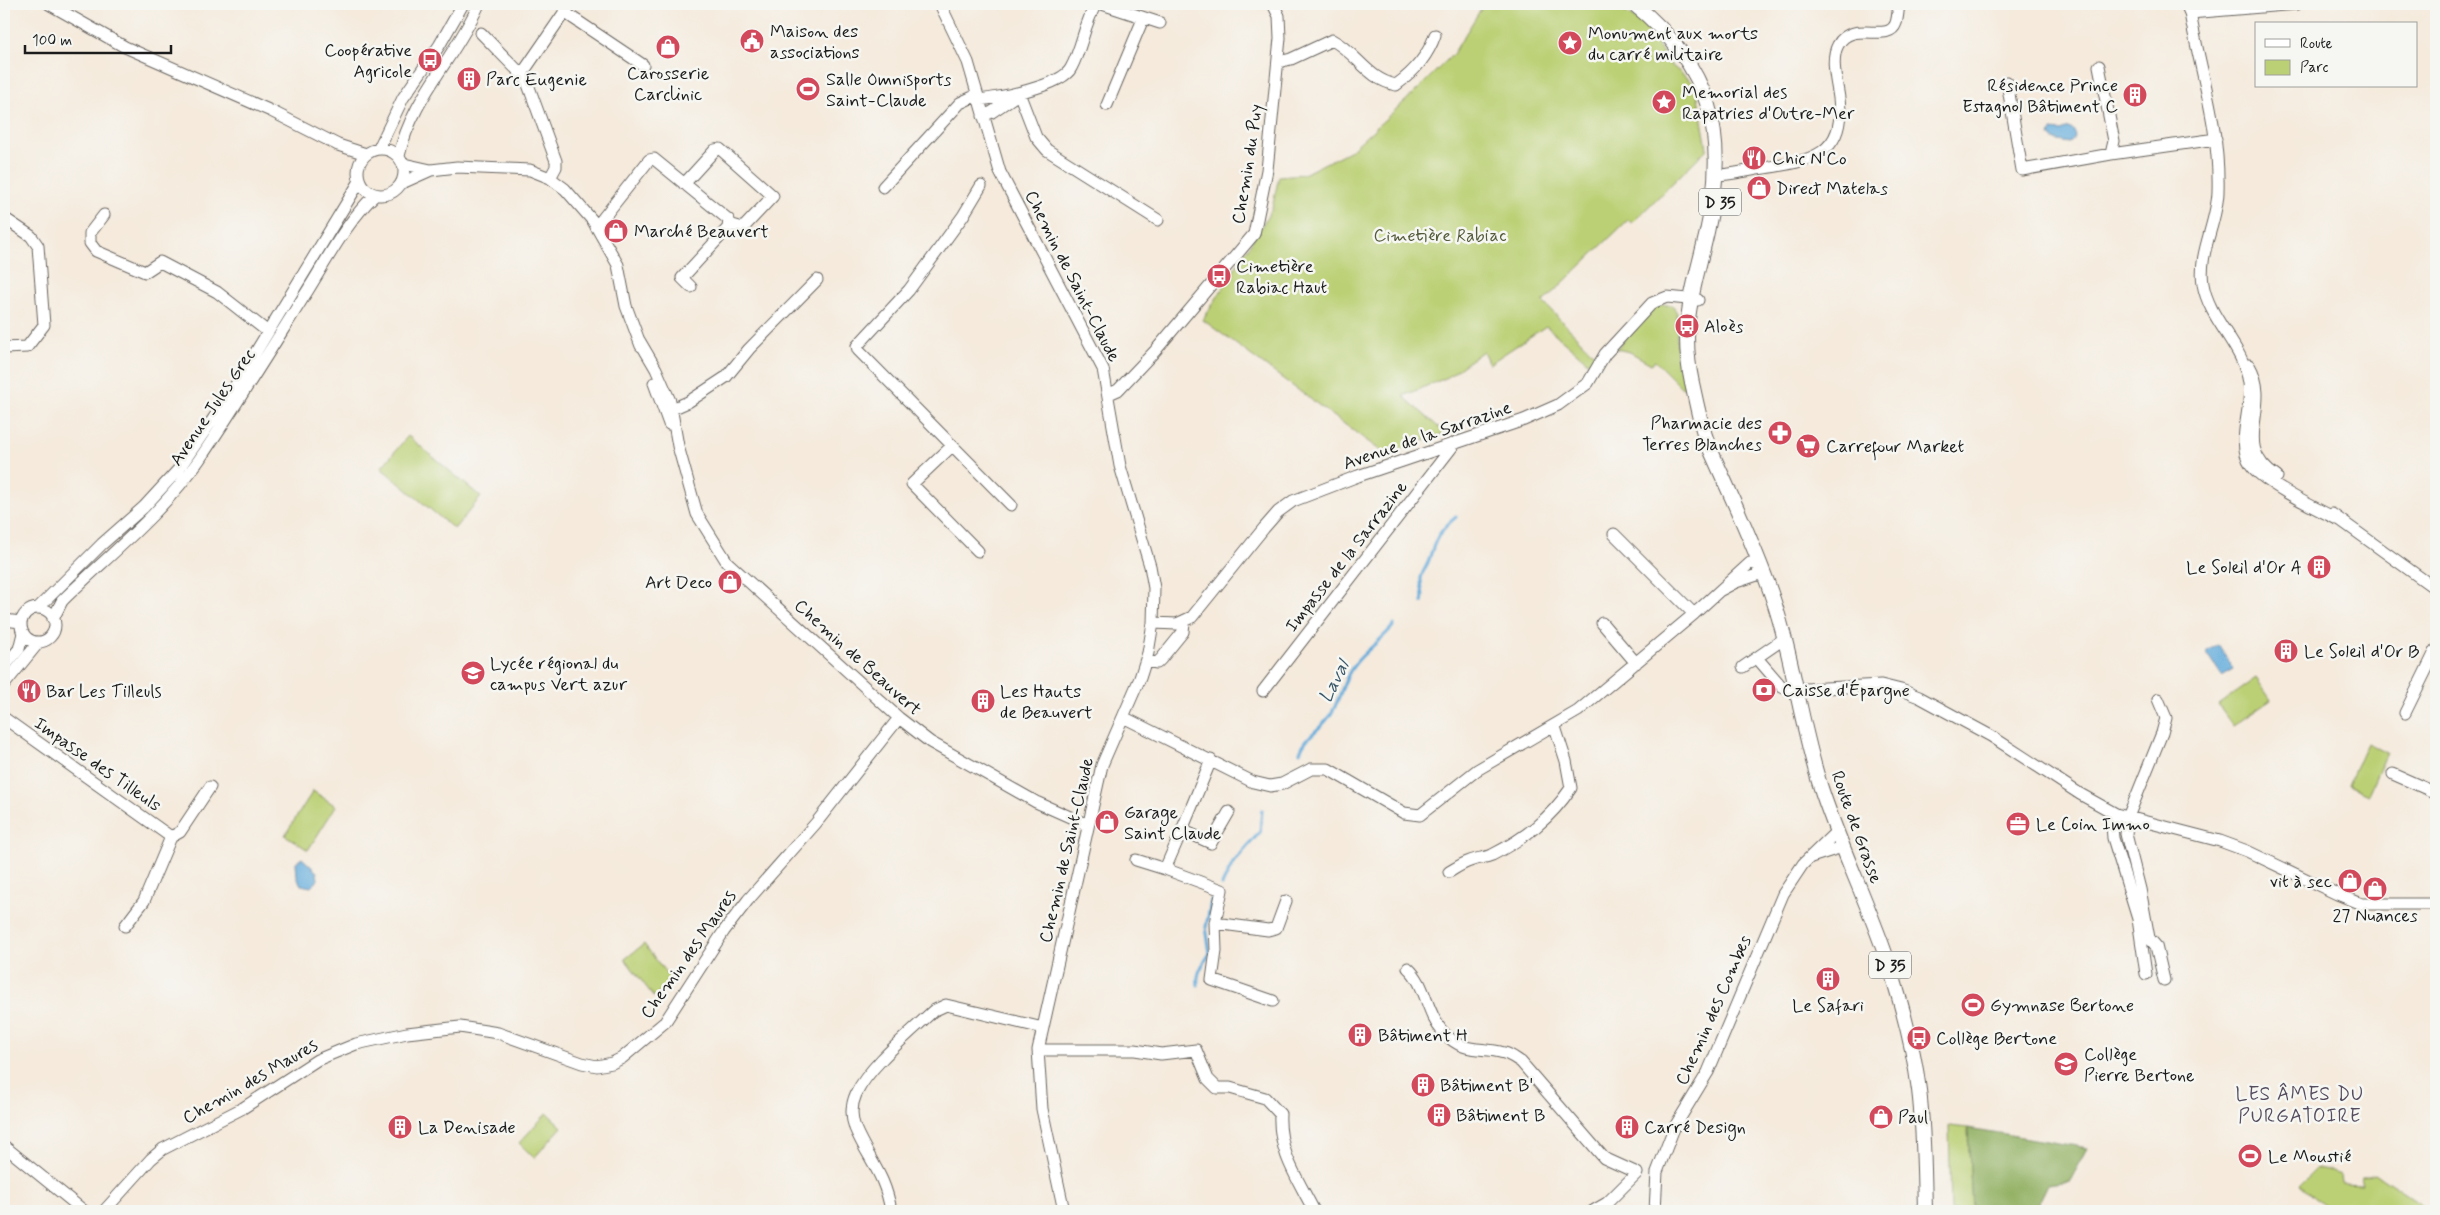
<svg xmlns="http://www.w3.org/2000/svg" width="2440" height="1215" font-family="Mynerve,sans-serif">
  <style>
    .green { fill: #bbd074; stroke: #6c7648 }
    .forest { fill: #94b266; stroke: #586741 }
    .water { fill: #64acdb; stroke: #40647c }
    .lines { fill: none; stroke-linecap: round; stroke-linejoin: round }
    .stream { stroke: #64acdb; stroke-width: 3 }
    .minor-casing { stroke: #68645f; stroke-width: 13 }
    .major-casing { stroke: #68645f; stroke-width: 16 }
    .minor { stroke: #fff; stroke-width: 11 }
    .major { stroke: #fff; stroke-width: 14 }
    .labels { text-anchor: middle; stroke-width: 5; stroke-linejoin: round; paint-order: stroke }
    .shield { fill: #f6f6f2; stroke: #5d5d5c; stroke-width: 1 }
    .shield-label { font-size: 16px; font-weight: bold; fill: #1c1c1c }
    .poi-label { font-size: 18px; fill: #1c1c1c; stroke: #f6f6f2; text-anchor: start }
    .street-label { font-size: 18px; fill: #1c1c1c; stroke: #f6f6f2 }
    .park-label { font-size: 18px; fill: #545b3b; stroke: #f6f6f2 }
    .water-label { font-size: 19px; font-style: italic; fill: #395668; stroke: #f6f6f2 }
    .neighbourhood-label { font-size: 19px; letter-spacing: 1px; fill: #554c5e; stroke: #f6f6f2 }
  </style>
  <rect width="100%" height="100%" fill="#f6f6f2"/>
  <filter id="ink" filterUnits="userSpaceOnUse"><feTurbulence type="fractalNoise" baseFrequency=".02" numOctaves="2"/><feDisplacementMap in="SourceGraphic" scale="10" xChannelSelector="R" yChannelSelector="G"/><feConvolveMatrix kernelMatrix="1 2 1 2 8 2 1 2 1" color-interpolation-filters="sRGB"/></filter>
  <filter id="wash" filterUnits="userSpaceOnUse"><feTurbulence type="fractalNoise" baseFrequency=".0096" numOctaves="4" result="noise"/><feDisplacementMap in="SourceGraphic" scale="20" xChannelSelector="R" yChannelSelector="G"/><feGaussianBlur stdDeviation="1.12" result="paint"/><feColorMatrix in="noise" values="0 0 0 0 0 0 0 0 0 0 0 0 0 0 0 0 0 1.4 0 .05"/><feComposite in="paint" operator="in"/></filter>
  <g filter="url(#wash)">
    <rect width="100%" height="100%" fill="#f5eadc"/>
    <path class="green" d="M1484,4H1612L1642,23L1671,65L1696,85L1707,149L1632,223L1628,220L1543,302L1596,356L1589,363L1546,326L1489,364L1483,351L1448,377L1403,396L1445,433L1385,454L1203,320L1272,209L1279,176L1304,174L1351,150L1413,94L1453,54Z
      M1660,305H1672L1677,313V356L1685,387L1682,388L1655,361L1651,364L1630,352L1616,349L1653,308Z
      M408,436L481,497L454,529L381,468Z
      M2256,678L2271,700L2233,726L2218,705Z
      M2367,743L2387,753L2368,794L2348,785Z
      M313,791L336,806L308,850L285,835Z
      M644,944L673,982L654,997L625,959Z
      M547,1113L562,1127L534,1158L519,1143Z
      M1949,1126L1968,1128L1972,1211H1951Z
      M2317,1168L2328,1170L2340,1175L2341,1183L2363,1184L2361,1177L2375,1173L2432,1211H2358L2354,1208L2351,1211H2329L2300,1185Z"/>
    <path class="forest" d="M1968,1128L2088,1148L2070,1181L2047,1184L2034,1211H1972Z"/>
    <path class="water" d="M2069,128L2074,131L2075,137L2070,143L2053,140L2050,136L2052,130L2061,131Z
      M2218,644L2234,669L2222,676L2206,652Z
      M302,858L317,872L318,880L311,887L301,885L297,877L296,862Z"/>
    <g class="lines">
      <path class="stream" d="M1422,602C1425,593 1420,587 1421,578C1422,572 1427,566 1429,560C1435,539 1439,531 1456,517
        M1300,752C1305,736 1320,730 1329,717C1341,701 1342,679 1355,664C1366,650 1382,640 1394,625
        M1222,885L1233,863L1260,832L1262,810
        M1198,985C1196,972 1203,965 1210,953L1206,927L1211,901L1216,892"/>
    </g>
  </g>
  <g filter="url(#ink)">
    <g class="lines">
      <defs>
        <path id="minor" d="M49,4L125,47L271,111L338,145L366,154
          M940,4L968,62L1000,172L1103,369L1120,466L1150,566L1154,588L1153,623L1148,653L1140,678L1102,765L1038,1050L1042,1109L1064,1211
          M1102,4L1160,23
          M2186,4L2190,13C2201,75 2220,127 2218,192C2217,223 2198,253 2203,284C2209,320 2244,347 2249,383C2253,410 2235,441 2251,465C2263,483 2317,509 2337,519
          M564,12L643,65
          M2190,13L2297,4
          M481,33L526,79L556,161V167L550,178
          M1278,62L1291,59L1332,40C1357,53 1367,79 1396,85C1414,72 1428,56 1435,35
          M2099,66L2114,141L2111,154
          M522,74L570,4
          M2007,82L2022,170L2111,154L2216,139
          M1019,93L1036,137L1047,150L1158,220
          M978,100C998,98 1062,86 1071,68C1082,48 1084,24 1096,4
          M1107,105L1143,19
          M983,116L992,112L1014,97
          M379,148L403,98L439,46L463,4
          M358 172a23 23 0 1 1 46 0a23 23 0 1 1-46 0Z
          M399,156C411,99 456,57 479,4
          M404,164L431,170L457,167L530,170L550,178L565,189L593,221L618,265L626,306L641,346
          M1715,175C1731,175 1748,170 1764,168C1811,161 1846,155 1839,98C1837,83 1830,59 1838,45C1852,19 1889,44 1896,23C1898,17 1898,10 1899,4
          M402,183L431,170
          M684,184L715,150L720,149L773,196L743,228L729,224
          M981,186L963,216L909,290L857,346L858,350L1011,505
          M883,187L960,103L977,95
          M104,215L90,233V243L96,251L145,272L160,262L217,292L268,332
          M4,218L31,236L38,246L44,325L27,347L4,348
          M596,227L649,160L654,159L729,220L728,228L682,278L691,287
          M639,340L656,369L670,401L678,446L697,514L727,562L899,718L930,742L1036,802L1088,825
          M2249,365C2274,408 2228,445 2277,477
          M654,383L669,424
          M1109,394L1118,390L1155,351L1254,234L1267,170L1280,38L1279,16L1273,4
          M672,409L688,402L726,377L749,349L817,280
          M952,446L912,484L978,551
          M2332,514L2436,589
          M1614,534L1694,614
          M38,608L102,544L144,507L178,470L229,396L360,181
          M21 625a17 17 0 1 1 34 0a17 17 0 1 1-34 0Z
          M53,619L62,601C108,556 162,513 199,460C237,404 272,347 308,290C328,258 347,221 375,195
          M4,620L21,622
          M1153,623L1177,624L1192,617L1264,528L1278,512L1293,501L1358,476L1524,420L1558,405L1588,383L1605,354L1652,303L1667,297L1698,300
          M1602,623L1636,663
          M1757,658L1782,687L1788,690L1881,685L1901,690L1919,697L1991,736L2080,794L2116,814L2220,841L2247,851L2337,894L2362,904H2436
          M1146,661L1157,663L1161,659L1183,632L1184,622
          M4,667L19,649L23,633
          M1743,667L1785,638
          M4,685L39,642
          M1263,691L1456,442
          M2158,699L2166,718L2162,733L2128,817L2126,834L2140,889L2149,938L2156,946L2164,980
          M2405,713L2436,650
          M1123,717L1253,782L1270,786L1282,784L1311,769H1328L1404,813L1420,815L1477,770L1578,711L1694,614L1750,563L1761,565L1757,575L1736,582L1721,590
          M4,718L171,837L144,901L125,926
          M1211,760L1182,830L1211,843L1229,812
          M2393,774L2436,793
          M2116,814L2112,825L2113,838L2138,919L2146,974
          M1182,830L1165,869L1222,890L1215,923L1216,951L1212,980L1273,1001
          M171,837L180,832L210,787
          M1811,857L1842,847
          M1136,860L1165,869
          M1449,872C1456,868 1463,863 1470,861C1477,858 1485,858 1492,855C1525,838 1550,819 1571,788L1566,761L1555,727
          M1215,923L1268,930L1276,928L1286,901
          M1408,968C1426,984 1426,1013 1443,1032C1465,1055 1479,1046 1504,1053C1510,1054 1516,1059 1521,1062L1604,1158L1637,1173L1607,1203L1593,1211
          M1038,1050H1135L1161,1054L1196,1050L1208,1079L1217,1088H1230L1265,1098L1280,1114C1278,1152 1298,1179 1314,1211
          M4,1146L84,1211
          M104,1211L151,1159L163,1149L243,1108L317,1060L356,1044L407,1033L460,1027L498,1033L582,1063L597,1066L612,1063L622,1058L665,1022L724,931L748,900L816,823L899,718
          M891,1211C885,1174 868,1159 855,1128C851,1117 851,1105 856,1094C869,1066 910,1033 933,1011L946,1005L1043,1028
          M1655,1211L1657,1172L1674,1128L1708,1072L1783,894L1803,864L1836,832"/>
        <path id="major" d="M1634,4C1712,67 1729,136 1707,232C1694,289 1679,323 1692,383C1697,405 1701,430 1711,451C1732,498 1754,544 1771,593C1793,656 1800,722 1820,785C1840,848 1871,908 1891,971C1903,1009 1914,1050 1919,1090C1924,1130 1924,1171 1925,1211"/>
      </defs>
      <use href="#minor" class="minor-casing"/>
      <use href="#major" class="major-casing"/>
      <use href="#minor" class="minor"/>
      <use href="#major" class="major"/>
    </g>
  </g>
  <defs>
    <symbol id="civic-disc" viewBox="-11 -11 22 22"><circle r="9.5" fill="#d1495b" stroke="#f6f6f2"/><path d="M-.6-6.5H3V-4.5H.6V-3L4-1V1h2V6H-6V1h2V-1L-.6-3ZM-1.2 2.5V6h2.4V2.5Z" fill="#fff"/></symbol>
    <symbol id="sight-disc" viewBox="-11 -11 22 22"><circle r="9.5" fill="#d1495b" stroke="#f6f6f2"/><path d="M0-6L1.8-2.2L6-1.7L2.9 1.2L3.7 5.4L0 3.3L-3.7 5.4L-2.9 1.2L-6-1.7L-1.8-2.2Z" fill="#fff"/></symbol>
    <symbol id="shop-disc" viewBox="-11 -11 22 22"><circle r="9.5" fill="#d1495b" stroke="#f6f6f2"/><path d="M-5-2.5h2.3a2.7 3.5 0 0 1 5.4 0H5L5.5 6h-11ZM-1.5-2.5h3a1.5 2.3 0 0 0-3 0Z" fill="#fff"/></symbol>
    <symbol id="bus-disc" viewBox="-11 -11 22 22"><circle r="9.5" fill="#d1495b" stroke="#f6f6f2"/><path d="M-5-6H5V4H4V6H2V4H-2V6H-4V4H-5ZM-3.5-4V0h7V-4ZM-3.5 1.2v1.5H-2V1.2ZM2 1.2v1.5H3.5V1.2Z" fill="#fff"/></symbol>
    <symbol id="building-disc" viewBox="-11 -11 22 22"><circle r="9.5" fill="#d1495b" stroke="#f6f6f2"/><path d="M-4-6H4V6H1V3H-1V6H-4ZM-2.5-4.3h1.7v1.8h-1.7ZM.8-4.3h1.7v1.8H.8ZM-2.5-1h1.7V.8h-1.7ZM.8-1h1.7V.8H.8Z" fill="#fff"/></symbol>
    <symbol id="stadium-disc" viewBox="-11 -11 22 22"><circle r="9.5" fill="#d1495b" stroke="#f6f6f2"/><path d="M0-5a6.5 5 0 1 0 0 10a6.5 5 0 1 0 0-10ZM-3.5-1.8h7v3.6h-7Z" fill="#fff"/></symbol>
    <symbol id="restaurant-disc" viewBox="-11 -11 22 22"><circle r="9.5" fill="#d1495b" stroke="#f6f6f2"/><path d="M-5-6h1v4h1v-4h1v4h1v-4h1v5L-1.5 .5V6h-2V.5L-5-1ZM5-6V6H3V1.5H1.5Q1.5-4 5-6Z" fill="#fff"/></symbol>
    <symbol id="pharmacy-disc" viewBox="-11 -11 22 22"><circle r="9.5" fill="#d1495b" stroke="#f6f6f2"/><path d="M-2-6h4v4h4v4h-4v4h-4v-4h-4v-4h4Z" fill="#fff"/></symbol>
    <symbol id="supermarket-disc" viewBox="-11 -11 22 22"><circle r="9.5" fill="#d1495b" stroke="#f6f6f2"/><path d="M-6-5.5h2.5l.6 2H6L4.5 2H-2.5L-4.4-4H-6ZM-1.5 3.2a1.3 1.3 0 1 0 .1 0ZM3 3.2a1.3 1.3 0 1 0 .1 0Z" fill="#fff"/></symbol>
    <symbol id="school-disc" viewBox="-11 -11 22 22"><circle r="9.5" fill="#d1495b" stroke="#f6f6f2"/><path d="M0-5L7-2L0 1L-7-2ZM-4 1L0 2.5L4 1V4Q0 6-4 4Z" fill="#fff"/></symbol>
    <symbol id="bank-disc" viewBox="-11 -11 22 22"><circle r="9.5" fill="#d1495b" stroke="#f6f6f2"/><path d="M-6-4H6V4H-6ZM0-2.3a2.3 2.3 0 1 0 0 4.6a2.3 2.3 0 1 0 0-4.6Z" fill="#fff"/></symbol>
    <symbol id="office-disc" viewBox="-11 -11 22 22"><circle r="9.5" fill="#d1495b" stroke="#f6f6f2"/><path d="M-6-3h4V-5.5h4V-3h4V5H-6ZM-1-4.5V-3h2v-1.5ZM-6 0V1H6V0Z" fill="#fff"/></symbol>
  </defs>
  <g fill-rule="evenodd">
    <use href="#civic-disc" x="738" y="27" width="28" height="28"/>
    <use href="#sight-disc" x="1556" y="29" width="28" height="28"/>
    <use href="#shop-disc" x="654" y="33" width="28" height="28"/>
    <use href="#bus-disc" x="416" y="46" width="28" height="28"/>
    <use href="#building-disc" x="455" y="65" width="28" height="28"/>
    <use href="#stadium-disc" x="794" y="75" width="28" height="28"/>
    <use href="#building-disc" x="2121" y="81" width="28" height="28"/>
    <use href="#sight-disc" x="1650" y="88" width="28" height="28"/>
    <use href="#restaurant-disc" x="1740" y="144" width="28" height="28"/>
    <use href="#shop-disc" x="1745" y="174" width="28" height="28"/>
    <use href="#shop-disc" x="602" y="217" width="28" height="28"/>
    <use href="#bus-disc" x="1205" y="262" width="28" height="28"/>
    <use href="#bus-disc" x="1673" y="312" width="28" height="28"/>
    <use href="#pharmacy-disc" x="1766" y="419" width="28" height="28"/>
    <use href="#supermarket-disc" x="1794" y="432" width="28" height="28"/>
    <use href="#building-disc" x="2305" y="553" width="28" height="28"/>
    <use href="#shop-disc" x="716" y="568" width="28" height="28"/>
    <use href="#building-disc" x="2272" y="637" width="28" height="28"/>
    <use href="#school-disc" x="459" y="659" width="28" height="28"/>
    <use href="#bank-disc" x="1750" y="676" width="28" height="28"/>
    <use href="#restaurant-disc" x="15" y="677" width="28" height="28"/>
    <use href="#building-disc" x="969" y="687" width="28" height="28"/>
    <use href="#shop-disc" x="1093" y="808" width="28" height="28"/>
    <use href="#office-disc" x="2004" y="810" width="28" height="28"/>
    <use href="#shop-disc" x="2336" y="867" width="28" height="28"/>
    <use href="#shop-disc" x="2361" y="875" width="28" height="28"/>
    <use href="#building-disc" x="1814" y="965" width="28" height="28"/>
    <use href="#stadium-disc" x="1959" y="991" width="28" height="28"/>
    <use href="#building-disc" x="1346" y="1021" width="28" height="28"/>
    <use href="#bus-disc" x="1905" y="1024" width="28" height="28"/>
    <use href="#school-disc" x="2052" y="1050" width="28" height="28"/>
    <use href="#building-disc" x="1409" y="1071" width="28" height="28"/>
    <use href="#building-disc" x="1425" y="1101" width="28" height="28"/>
    <use href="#shop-disc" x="1867" y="1103" width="28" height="28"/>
    <use href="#building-disc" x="386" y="1113" width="28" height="28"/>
    <use href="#building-disc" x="1613" y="1113" width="28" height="28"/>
    <use href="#stadium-disc" x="2236" y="1142" width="28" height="28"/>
  </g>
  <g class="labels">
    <g class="shield">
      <rect x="1699" y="188.5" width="42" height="27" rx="4"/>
      <rect x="1869" y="951.5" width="42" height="27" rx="4"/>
    </g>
    <g class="shield-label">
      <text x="1720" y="208">D 35</text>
      <text x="1890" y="971">D 35</text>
    </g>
    <g class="poi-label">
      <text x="770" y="37">Maison des<tspan x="770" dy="21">associations</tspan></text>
      <text x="1588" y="39">Monument aux morts<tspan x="1588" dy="21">du carré militaire</tspan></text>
      <text x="412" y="56" text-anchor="end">Coopérative<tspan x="412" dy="21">Agricole</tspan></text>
      <text x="668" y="79" text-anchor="middle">Carosserie<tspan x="668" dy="21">Carclinic</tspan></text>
      <text x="486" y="85">Parc Eugenie</text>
      <text x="826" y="85">Salle Omnisports<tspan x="826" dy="21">Saint-Claude</tspan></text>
      <text x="2118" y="91" text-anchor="end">Résidence Prince<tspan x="2118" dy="21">Estagnol Bâtiment C</tspan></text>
      <text x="1682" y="98">Memorial des<tspan x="1682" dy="21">Rapatries d'Outre-Mer</tspan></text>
      <text x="1772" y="164">Chic N'Co</text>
      <text x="1776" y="194">Direct Matelas</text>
      <text x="634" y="237">Marché Beauvert</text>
      <text x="1236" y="272">Cimetière<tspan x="1236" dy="21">Rabiac Haut</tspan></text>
      <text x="1704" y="332">Aloès</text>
      <text x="1762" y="429" text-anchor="end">Pharmacie des<tspan x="1762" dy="21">Terres Blanches</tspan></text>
      <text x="1826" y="452">Carrefour Market</text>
      <text x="2302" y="573" text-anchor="end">Le Soleil d'Or A</text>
      <text x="712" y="588" text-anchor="end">Art Deco</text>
      <text x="2304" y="657">Le Soleil d'Or B</text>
      <text x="490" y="669">Lycée régional du<tspan x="490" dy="21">campus Vert azur</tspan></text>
      <text x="1782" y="696">Caisse d'Épargne</text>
      <text x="46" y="697">Bar Les Tilleuls</text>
      <text x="1000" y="697">Les Hauts<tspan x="1000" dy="21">de Beauvert</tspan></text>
      <text x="1124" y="818">Garage<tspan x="1124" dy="21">Saint Claude</tspan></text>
      <text x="2036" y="830">Le Coin Immo</text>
      <text x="2332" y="887" text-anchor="end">vit à sec</text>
      <text x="2375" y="921" text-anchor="middle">27 Nuances</text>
      <text x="1828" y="1011" text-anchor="middle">Le Safari</text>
      <text x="1990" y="1011">Gymnase Bertone</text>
      <text x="1378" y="1041">Bâtiment H</text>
      <text x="1936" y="1044">Collège Bertone</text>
      <text x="2084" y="1060">Collège<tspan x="2084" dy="21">Pierre Bertone</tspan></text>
      <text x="1440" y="1091">Bâtiment B'</text>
      <text x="1456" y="1121">Bâtiment B</text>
      <text x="1898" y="1123">Paul</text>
      <text x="418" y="1133">La Denisade</text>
      <text x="1644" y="1133">Carré Design</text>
      <text x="2268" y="1162">Le Moustié</text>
    </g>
    <g class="street-label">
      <text transform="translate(1247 164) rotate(-81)" y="6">Chemin du Puy</text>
      <text transform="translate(1073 276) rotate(63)" y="6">Chemin de Saint-Claude</text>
      <text transform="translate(212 407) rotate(-56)" y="6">Avenue Jules Grec</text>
      <text transform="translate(1427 435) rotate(-19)" y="6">Avenue de la Sarrazine</text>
      <text transform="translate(1346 556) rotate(-52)" y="6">Impasse de la Sarrazine</text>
      <text transform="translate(858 657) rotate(42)" y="6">Chemin de Beauvert</text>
      <text transform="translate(98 764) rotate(35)" y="6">Impasse des Tilleuls</text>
      <text transform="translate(1857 827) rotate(70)" y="6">Route de Grasse</text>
      <text transform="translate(1066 850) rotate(-77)" y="6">Chemin de Saint-Claude</text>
      <text transform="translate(688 954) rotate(-55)" y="6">Chemin des Maures</text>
      <text transform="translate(1713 1010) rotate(-66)" y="6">Chemin des Combes</text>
      <text transform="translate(250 1081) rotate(-30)" y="6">Chemin des Maures</text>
    </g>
    <g class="park-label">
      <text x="1440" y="241">Cimetière Rabiac</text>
    </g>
    <g class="water-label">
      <text transform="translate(1333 681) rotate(-63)" y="7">Laval</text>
    </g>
    <g class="neighbourhood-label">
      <text x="2300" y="1100">LES ÂMES DU<tspan x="2300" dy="22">PURGATOIRE</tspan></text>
    </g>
  </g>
  <rect width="2440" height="1215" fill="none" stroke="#f6f6f2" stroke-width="20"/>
  <rect x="2255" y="22" width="162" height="65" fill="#f6f6f2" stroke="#9f9f9c"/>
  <rect x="2265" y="39" width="25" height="8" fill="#ffffff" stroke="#9f9f9c"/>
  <text x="2300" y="48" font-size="15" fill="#1c1c1c">Route</text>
  <rect x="2265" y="60" width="25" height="15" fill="#bbd074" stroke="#9f9f9c"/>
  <text x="2300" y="72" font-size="15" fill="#1c1c1c">Parc</text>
  <path d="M25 45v8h146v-8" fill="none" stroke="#1c1c1c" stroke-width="2.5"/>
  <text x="32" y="45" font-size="15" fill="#1c1c1c" stroke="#f6f6f2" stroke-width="4" paint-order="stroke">100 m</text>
</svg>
